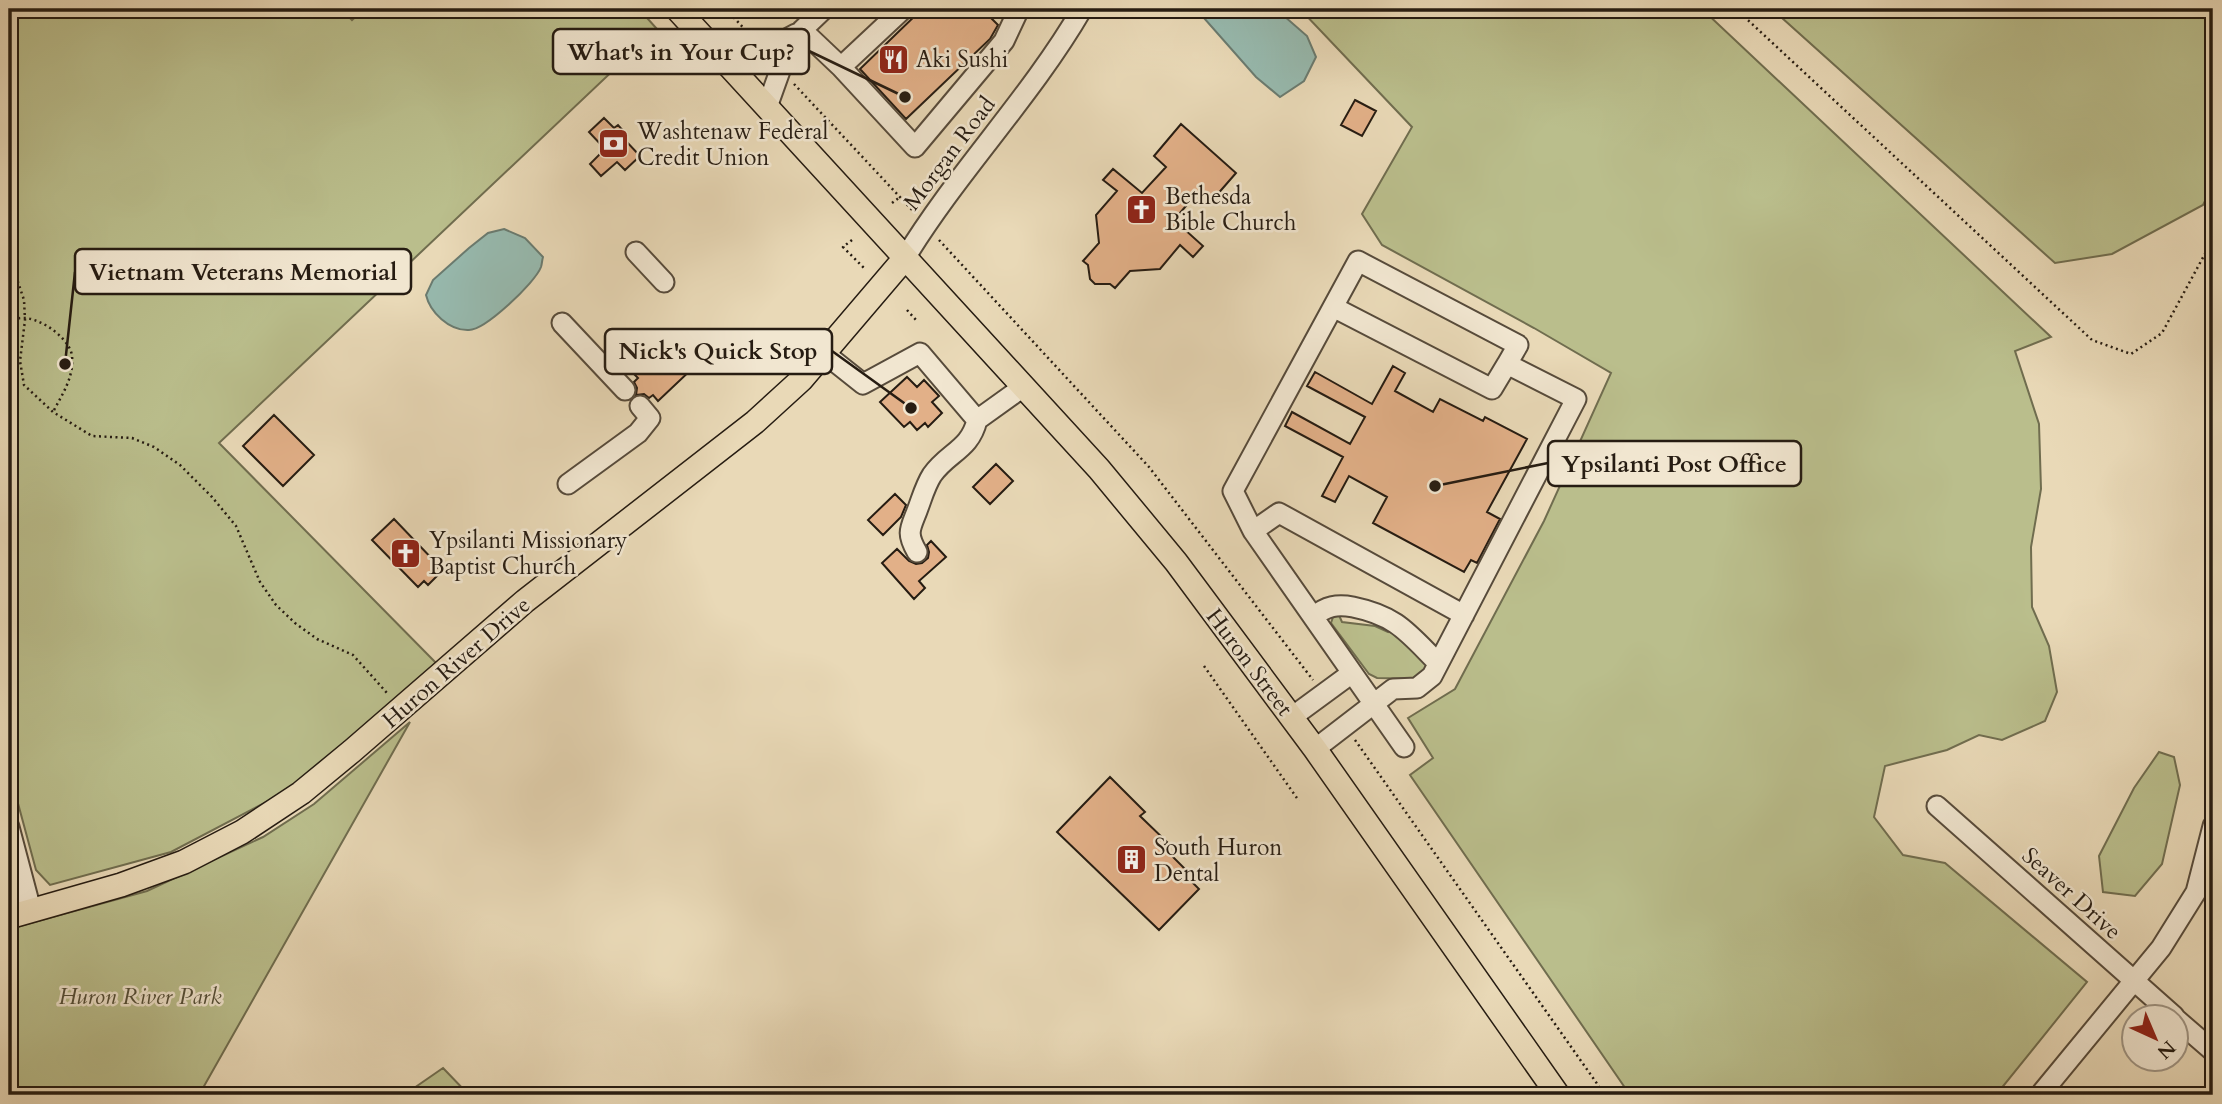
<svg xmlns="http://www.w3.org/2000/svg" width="2222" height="1104" font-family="Cardo,serif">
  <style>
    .green { fill: #babe8c; stroke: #706d4f; stroke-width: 2 }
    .water { fill: #97baaf; stroke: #6a7b70; stroke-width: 2 }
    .building { fill: #e2b088; stroke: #261c12; stroke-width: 2 }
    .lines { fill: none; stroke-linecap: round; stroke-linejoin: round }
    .minor-casing { stroke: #574b3b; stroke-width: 23 }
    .major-casing { stroke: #261c12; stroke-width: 26 }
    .path { stroke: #261c12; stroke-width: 2.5; stroke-dasharray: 2 3.5; stroke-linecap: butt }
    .minor { stroke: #f1e6d0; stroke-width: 19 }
    .major { stroke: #e9d9b7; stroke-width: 23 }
    .labels { text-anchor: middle; stroke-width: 5; stroke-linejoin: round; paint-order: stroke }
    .poi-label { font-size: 23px; fill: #261c12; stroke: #f1e6d0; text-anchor: start }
    .street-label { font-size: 23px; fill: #261c12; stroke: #f1e6d0 }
    .park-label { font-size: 23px; font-style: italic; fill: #524d37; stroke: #f1e6d0 }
    .leader { fill: none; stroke: #261c12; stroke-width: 2.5 }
    .callout-dot { fill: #261c12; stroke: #f1e6d0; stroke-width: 2.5 }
    .callout { fill: #f1e6d0; stroke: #261c12; stroke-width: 2.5 }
    .callout-label { font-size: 24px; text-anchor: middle; font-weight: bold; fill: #261c12 }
  </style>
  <rect width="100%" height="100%" fill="#e9d9b7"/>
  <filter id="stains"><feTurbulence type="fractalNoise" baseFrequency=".00286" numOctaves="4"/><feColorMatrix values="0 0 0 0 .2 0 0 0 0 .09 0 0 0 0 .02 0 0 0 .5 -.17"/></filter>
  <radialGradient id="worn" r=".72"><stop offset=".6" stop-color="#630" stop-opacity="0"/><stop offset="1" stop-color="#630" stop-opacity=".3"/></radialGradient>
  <path class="green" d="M9,9H341L352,20L364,9H639L657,29L219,443L440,667L295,787L171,852L50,885L36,870L9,770Z
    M1300,9H1702L2051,337L2015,351L2039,424L2041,489L2031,547L2032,607L2049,646L2057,692L2045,721L2002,740L1979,735L1947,750L1885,766L1874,817L1903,855L1945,863L2087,982L1996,1095H1630L1410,775L1433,758L1408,718L1455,689L1544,521L1611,373L1534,328L1382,245L1362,214L1412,127Z
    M1772,9H2213V185L2203,205L2112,254L2055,263Z
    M1338,613L1342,622L1375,626L1388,632L1393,626L1429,666L1421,679L1377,678L1369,674L1331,623L1333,617Z
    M410,722L199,1095H9V929L147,891L263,837L314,804Z
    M2159,752L2174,757L2180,785L2162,864L2135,896L2103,892L2099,856L2134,788Z
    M443,1068L469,1095H404Z"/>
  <path class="water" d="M1196,9H1276L1307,36L1316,57L1304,81L1280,97L1256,77Z
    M504,229L525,238L543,257C542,260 542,264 541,267C535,283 485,330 469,330C449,331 430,312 426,295L433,280L469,248L488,233Z"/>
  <path class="building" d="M922,9H982L998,25L990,39L906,119L860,69Z
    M1355,100L1376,111L1362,136L1341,125Z
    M604,118L614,128L618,125L627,135L624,139L640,156L625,170L617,162L601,176L590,164L605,149L589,132Z
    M1181,124L1236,173L1209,204L1197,193L1174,220L1203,246L1193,257L1180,245L1160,269L1130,271L1115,288L1110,284H1095L1090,279L1088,265L1083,261L1099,243L1096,215L1117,191L1103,180L1113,169L1142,193L1166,167L1154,156Z
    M662,332L694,367L658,401L653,395L649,398L644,394L636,395L637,388L634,382L638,378L626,366Z
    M1393,366L1405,373L1395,391L1433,412L1440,399L1483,421L1485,417L1527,439L1487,512L1500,519L1477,563L1471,560L1464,572L1373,523L1387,497L1349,476L1335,502L1322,496L1343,457L1285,426L1292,412L1350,444L1365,417L1307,386L1315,372L1372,404Z
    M907,377L917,387L924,380L939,396L932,402L942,413L928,427L925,423L917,430L910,422L904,427L880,402Z
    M274,415L314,455L283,486L243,446Z
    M996,464L1013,481L990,504L973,487Z
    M895,494L906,505L901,517L883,535L868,520Z
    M394,519L439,566L433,572L437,576L428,585L424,581L418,587L372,540Z
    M931,541L946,557L919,581L925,588L914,599L882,563L897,549L909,561L916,564L922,563L928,558L929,552L927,545Z
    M1110,777L1145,812L1140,816L1167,842L1163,847L1189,873L1186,876L1199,889L1159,930L1057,832Z"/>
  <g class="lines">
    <defs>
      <path id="minor" d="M824,9L802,30L841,67L915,147L1004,41L1019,9
        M724,60L764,51L796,34
        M841,67L903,9
        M767,107L786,54L802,30
        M636,252L664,282
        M905,258C958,171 1031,97 1082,9
        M1333,307L1492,389L1507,364
        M562,323L625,390
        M824,353L863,384L920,353L977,420L1023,387
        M568,484L638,433L650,418L640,406
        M1253,531L1233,491L1358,261L1518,345L1507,364L1576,399L1432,676L1417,688L1393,689L1315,749
        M917,552C906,533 910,529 917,511C922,498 925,486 932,475C948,452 970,450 977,420
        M1313,617C1326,606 1337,604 1353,607C1397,616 1408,633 1438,663
        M1292,717L1352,673
        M1404,747L1253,531L1279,513L1464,615
        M1937,806L2174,1016
        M9,827L31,910
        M2176,1019L2213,1051
        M2040,1095L2161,948L2196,892L2213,826"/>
      <path id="major" d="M677,9L1099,469L1176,562L1315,749L1558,1095
        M9,917L121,885L184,862L242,832L301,793L352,751L525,601L755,422L801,380L905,258"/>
    </defs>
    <use href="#minor" class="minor-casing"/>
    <use href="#major" class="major-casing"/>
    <path class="path" d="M726,9L750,35
      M1736,9L2092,340L2131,354L2162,333L2213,239
      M794,84L914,212
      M892,203L900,197
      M852,240L843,247L864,268
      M939,240L1149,467L1313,680
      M9,255L24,300L25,320L20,361L24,385L53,412L92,436L132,438L154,447L180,465L212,497L236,526L260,582L276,605L295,623L317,639L353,655L387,693
      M907,310L916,320
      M9,324C24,305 70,335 72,356C74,377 63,393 53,412
      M1204,666L1299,801
      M1355,740L1605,1095"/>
    <use href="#minor" class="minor"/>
    <use href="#major" class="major"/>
  </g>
  <defs>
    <symbol id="restaurant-square" viewBox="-11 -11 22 22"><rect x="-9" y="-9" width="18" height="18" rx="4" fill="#8f2418" stroke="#f1e6d0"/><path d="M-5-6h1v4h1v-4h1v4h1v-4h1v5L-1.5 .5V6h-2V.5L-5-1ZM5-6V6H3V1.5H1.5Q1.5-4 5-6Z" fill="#fff"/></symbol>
    <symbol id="bank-square" viewBox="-11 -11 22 22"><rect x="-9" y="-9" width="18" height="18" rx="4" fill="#8f2418" stroke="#f1e6d0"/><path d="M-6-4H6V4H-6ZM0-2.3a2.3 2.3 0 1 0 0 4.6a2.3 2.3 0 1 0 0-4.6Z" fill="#fff"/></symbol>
    <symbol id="church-square" viewBox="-11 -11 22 22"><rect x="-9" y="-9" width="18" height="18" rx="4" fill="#8f2418" stroke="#f1e6d0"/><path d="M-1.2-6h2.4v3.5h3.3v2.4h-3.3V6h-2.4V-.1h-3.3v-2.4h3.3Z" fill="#fff"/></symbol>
    <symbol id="building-square" viewBox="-11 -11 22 22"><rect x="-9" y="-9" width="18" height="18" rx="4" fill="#8f2418" stroke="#f1e6d0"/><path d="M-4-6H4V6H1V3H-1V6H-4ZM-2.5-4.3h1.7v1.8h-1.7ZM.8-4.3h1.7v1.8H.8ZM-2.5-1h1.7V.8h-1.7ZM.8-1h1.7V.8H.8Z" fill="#fff"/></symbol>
  </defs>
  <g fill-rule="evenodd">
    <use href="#restaurant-square" x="876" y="42" width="35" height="35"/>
    <use href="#bank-square" x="596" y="126" width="35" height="35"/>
    <use href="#church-square" x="1124" y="192" width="35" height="35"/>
    <use href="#church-square" x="388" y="536" width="35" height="35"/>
    <use href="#building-square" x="1114" y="842" width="35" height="35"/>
  </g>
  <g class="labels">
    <g class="poi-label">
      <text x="916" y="67">Aki Sushi</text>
      <text x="637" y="139">Washtenaw Federal<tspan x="637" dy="26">Credit Union</tspan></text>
      <text x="1165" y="204">Bethesda<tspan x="1165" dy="26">Bible Church</tspan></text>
      <text x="429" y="548">Ypsilanti Missionary<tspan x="429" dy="26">Baptist Church</tspan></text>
      <text x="1154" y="855">South Huron<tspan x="1154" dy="26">Dental</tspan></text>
    </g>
    <g class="street-label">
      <text transform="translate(949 153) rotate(-53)" y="8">Morgan Road</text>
      <text transform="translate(456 662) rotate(-41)" y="8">Huron River Drive</text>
      <text transform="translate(1250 662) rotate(53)" y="8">Huron Street</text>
      <text transform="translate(2072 893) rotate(42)" y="8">Seaver Drive</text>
    </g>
    <g class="park-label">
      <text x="140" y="1004">Huron River Park</text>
    </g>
  </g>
  <path class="leader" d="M905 97L809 51M65 364L75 272M911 408L832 351M1435 486L1548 463"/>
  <g class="callout-dot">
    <circle cx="905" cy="97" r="7"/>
    <circle cx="65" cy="364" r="7"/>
    <circle cx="911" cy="408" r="7"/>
    <circle cx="1435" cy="486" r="7"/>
  </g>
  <g class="callout">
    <rect x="553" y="29" width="256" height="45" rx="7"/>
    <rect x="75" y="249" width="336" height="45" rx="7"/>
    <rect x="605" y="329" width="227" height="45" rx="7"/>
    <rect x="1548" y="441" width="253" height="45" rx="7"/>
  </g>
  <g class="callout-label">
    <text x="681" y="60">What's in Your Cup?</text>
    <text x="243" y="280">Vietnam Veterans Memorial</text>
    <text x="718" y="359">Nick's Quick Stop</text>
    <text x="1674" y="472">Ypsilanti Post Office</text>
  </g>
  <rect width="2222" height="1104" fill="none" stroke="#e9d9b7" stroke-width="35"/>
  <rect x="10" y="10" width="2201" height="1083" fill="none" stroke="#261c12" stroke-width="3.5"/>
  <rect x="18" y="18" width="2187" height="1069" fill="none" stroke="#261c12" stroke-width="2"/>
  <g transform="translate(2155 1038) rotate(136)"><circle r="33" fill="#f1e6d0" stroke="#a09584" stroke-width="2"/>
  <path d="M0-5L12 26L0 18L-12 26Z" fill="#8f2418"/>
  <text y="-10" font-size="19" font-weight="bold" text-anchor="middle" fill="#261c12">N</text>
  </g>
  <rect width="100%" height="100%" filter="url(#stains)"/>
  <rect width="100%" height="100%" fill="url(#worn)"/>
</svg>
